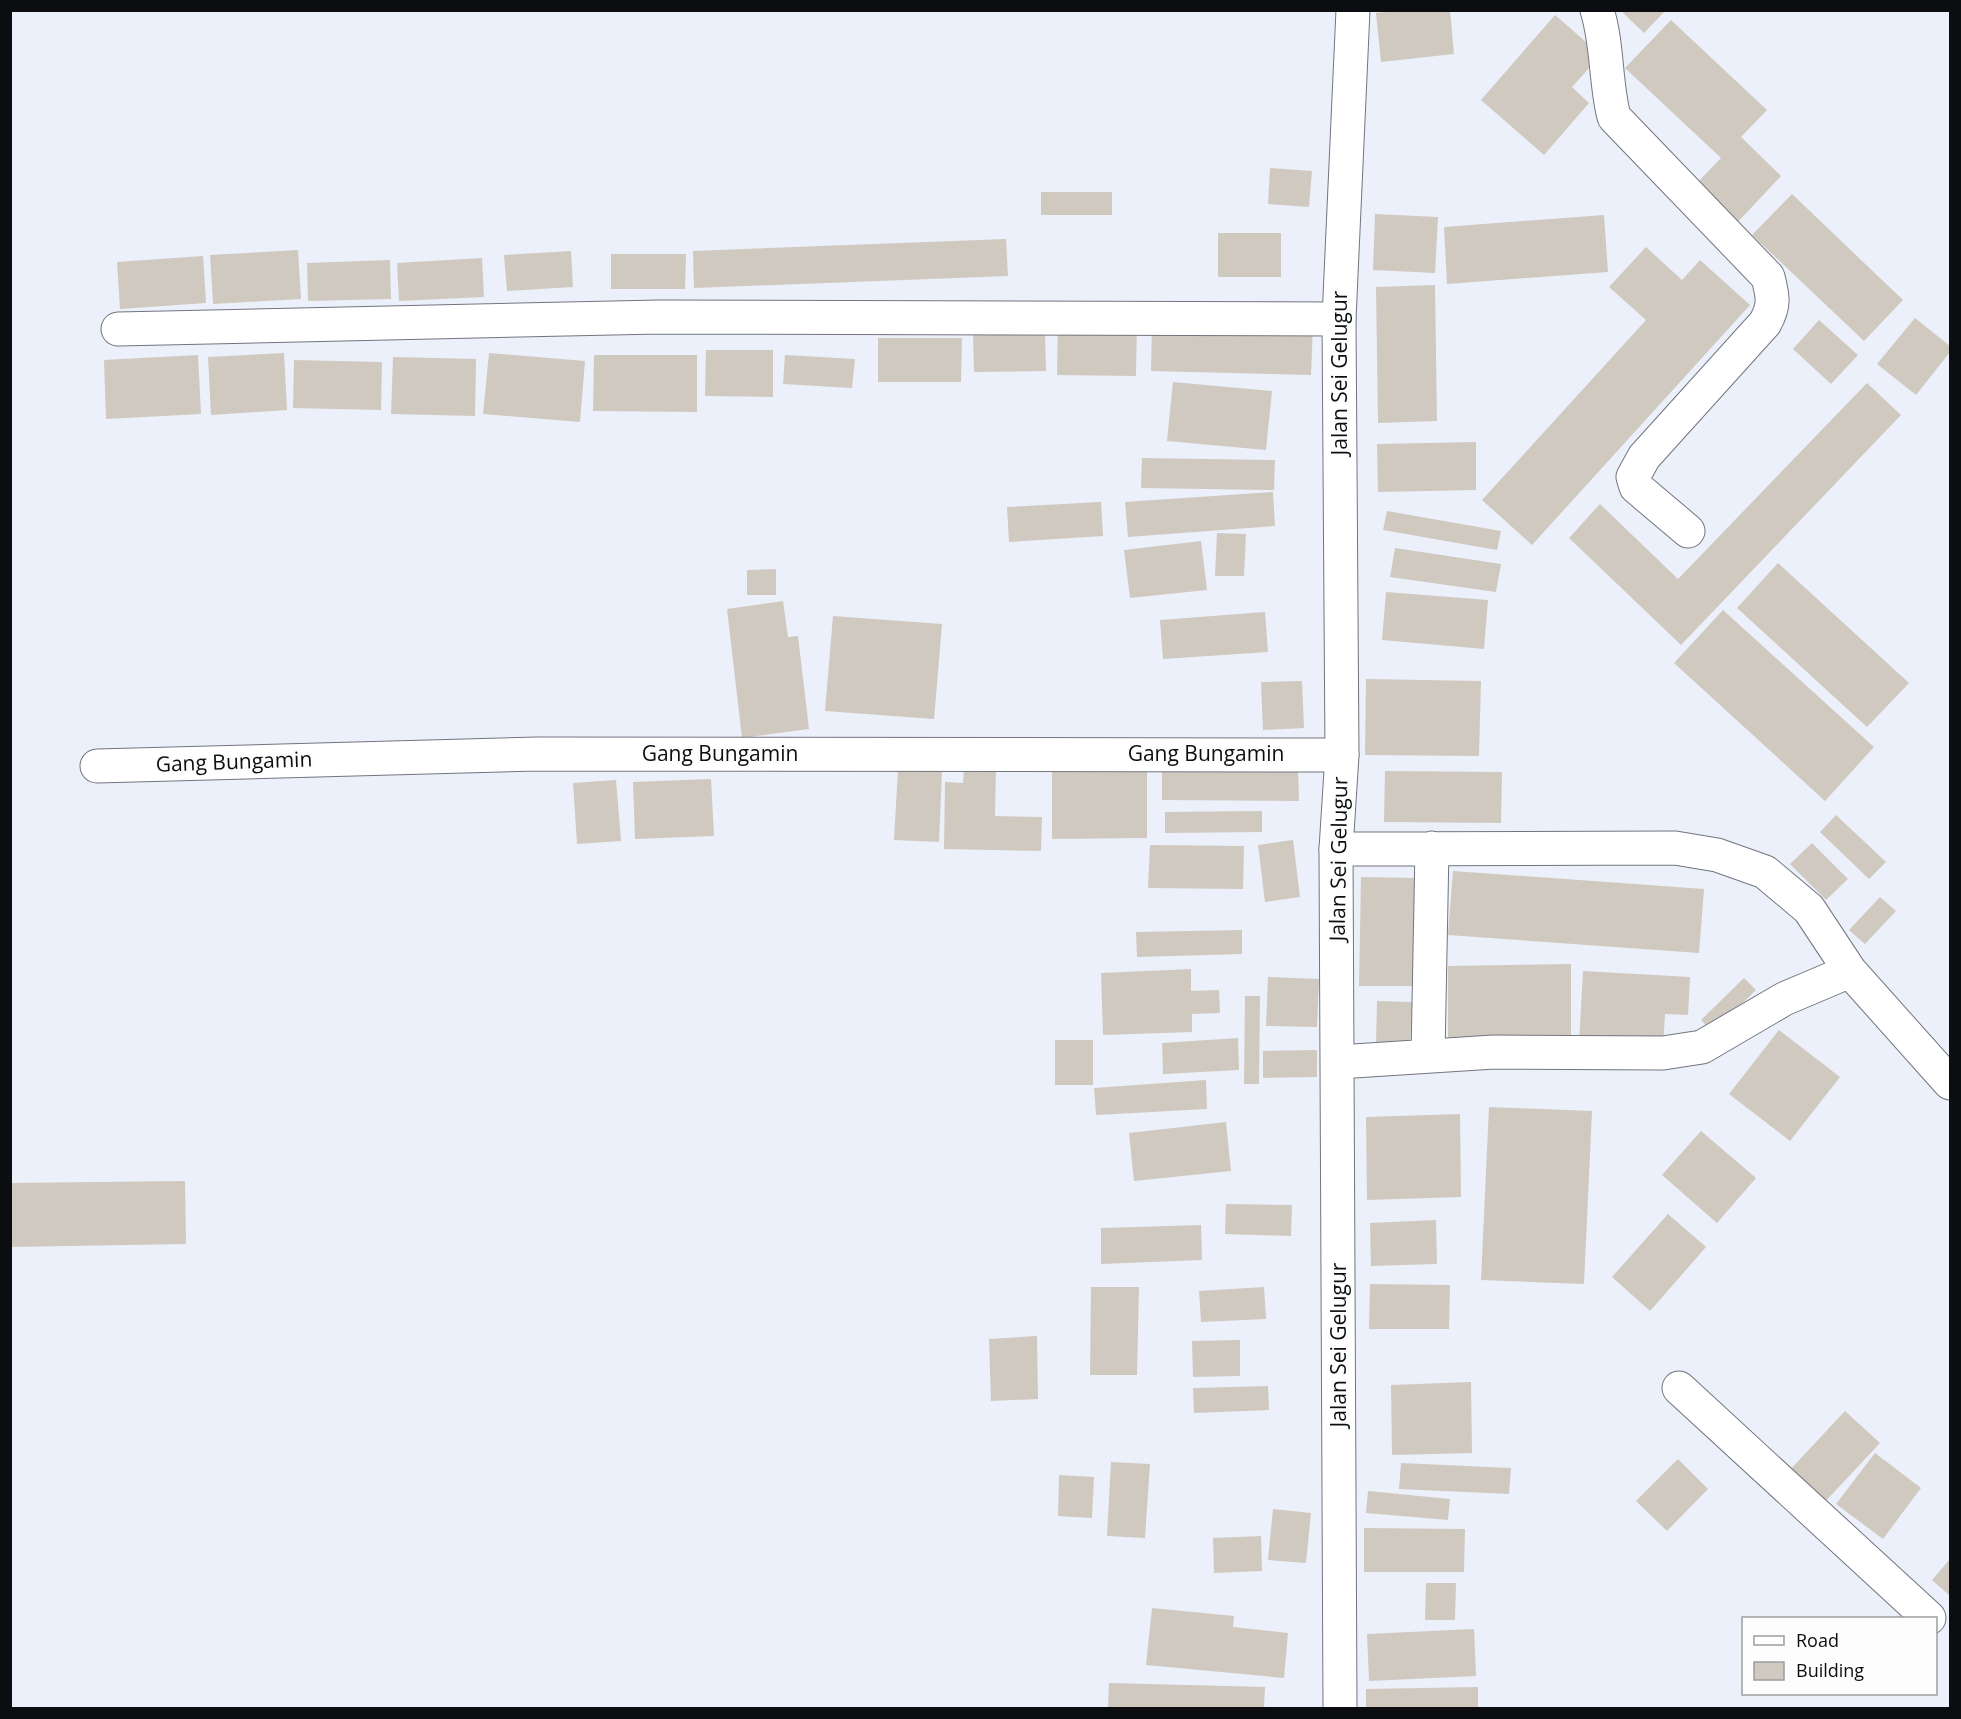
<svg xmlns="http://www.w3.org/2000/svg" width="1961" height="1719" font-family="'Open Sans',sans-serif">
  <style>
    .building { fill: #d0c9c0 }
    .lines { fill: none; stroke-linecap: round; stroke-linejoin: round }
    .minor-casing { stroke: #72757f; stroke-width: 35 }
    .major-casing { stroke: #72757f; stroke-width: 35 }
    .minor { stroke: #fff; stroke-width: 33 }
    .major { stroke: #fff; stroke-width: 33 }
    .labels { text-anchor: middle; stroke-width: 6; stroke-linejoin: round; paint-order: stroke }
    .street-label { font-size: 21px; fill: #0b0d10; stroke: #fdfdfd }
  </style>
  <rect width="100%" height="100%" fill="#ecf0fa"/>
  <path class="building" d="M1405,10H1450L1454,54L1381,62L1376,13Z
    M1620,10H1666L1644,33Z
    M1555,15L1601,55L1572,87L1589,103L1544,155L1481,100Z
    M1671,20L1767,110L1741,137L1781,176L1736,224L1695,185L1721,158L1625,68Z
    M1270,168L1312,171L1309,207L1268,204Z
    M1041,192H1112V215H1041Z
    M1792,194L1903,300L1864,341L1752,235Z
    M1375,214L1438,217L1435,273L1373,270Z
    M1604,215L1608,272L1447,284L1444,227Z
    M1218,233H1281V277H1218Z
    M1006,239L1008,276L694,288L693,251Z
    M1646,247L1682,280L1700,260L1750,305L1532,545L1482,500L1646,320L1609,287Z
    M298,250L301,299L213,304L210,255Z
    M571,251L573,287L507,291L504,255Z
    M611,254H686L685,289H611Z
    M203,256L206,303L120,309L117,262Z
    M482,258L484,297L399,301L397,263Z
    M390,260L391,299L308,301L307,263Z
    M1435,285L1437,421L1378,423L1376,287Z
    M1915,318L1950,346V352L1916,395L1877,364Z
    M1819,320L1858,355L1831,384L1793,349Z
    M1058,321L1137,322L1136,376L1057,375Z
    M1152,322L1313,326L1311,375L1151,371Z
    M973,332H1045L1046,371L974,372Z
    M878,338H962L961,382H878Z
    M706,350H773V397L705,396Z
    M284,353L287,410L211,415L208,357Z
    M489,353L585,361L580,422L483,414Z
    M198,355L201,414L106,419L104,360Z
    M594,355H697V412L593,411Z
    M785,355L855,359L852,388L783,384Z
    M393,357L476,359L475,416L391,414Z
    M294,360L382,362L381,410L293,408Z
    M1173,382L1272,391L1266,450L1167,441Z
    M1867,383L1901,415L1681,645L1569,538L1600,504L1678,579Z
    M1476,442V490L1378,492L1377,444Z
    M1142,458L1275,460L1274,490L1141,488Z
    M1273,492L1275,526L1128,537L1125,502Z
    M1101,502L1103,536L1009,542L1007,507Z
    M1387,511L1501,531L1497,550L1383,530Z
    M1217,533L1246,534L1244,576H1215Z
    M1201,541L1207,590L1130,598L1124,550Z
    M1395,548L1501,564L1496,592L1390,577Z
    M1778,563L1909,683L1867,727L1737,608Z
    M776,569V595H747V570Z
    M1386,592L1488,600L1484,649L1382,640Z
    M783,601L788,637L798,636L809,729L742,738L727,609Z
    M1723,610L1874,747L1825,801L1674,663Z
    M1265,612L1268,652L1163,659L1160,620Z
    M833,616L942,624L934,719L825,711Z
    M1366,679L1481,681L1479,756L1365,755Z
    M1302,681L1304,728L1263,730L1261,682Z
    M1147,757V838L1052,839V771Z
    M964,768H996L995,816L1042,817L1041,851L944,849L945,782L963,783Z
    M898,769L942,771L939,842L894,840Z
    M1162,770H1298L1299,801L1162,800Z
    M1385,771L1502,772L1501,823L1384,822Z
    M711,779L714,836L635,839L633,782Z
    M616,780L621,841L577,844L573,783Z
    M1262,811V832L1165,833V812Z
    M1836,815L1886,862L1869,879L1820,832Z
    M1293,840L1300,897L1265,902L1258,845Z
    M1812,843L1848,879L1826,900L1790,864Z
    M1150,845L1244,846L1243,889L1148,888Z
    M1453,871L1704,889L1699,953L1448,935Z
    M1361,877L1415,878L1414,986H1359Z
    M1880,897L1896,911L1865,944L1849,930Z
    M1242,930V954L1137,957L1136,932Z
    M1571,964V1043L1448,1045V966Z
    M1191,969V991L1219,990L1220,1013L1192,1014V1032L1103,1035L1101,973Z
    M1583,971L1690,977L1688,1015L1665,1014L1663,1049L1579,1044Z
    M1268,977L1319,979L1317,1027L1266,1026Z
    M1744,978L1756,990L1713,1032L1701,1020Z
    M1245,996H1260L1259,1084H1244Z
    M1377,1001L1412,1002L1410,1047L1376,1046Z
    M1779,1030L1840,1077L1790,1141L1729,1094Z
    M1238,1038L1239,1070L1163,1074L1162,1043Z
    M1055,1040H1093V1085H1055Z
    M1317,1050V1077L1263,1078V1051Z
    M1206,1080L1207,1109L1096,1115L1094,1088Z
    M1489,1107L1592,1111L1584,1284L1481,1280Z
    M1460,1114L1461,1197L1367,1200L1366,1117Z
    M1226,1122L1231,1171L1134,1181L1129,1133Z
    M1701,1131L1756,1178L1717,1223L1662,1175Z
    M185,1181L186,1244L10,1247V1183Z
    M1226,1204L1292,1205L1291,1236L1225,1234Z
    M1668,1214L1706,1247L1650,1311L1612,1277Z
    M1436,1220L1437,1264L1371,1266L1370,1223Z
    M1201,1225L1202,1260L1101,1264V1228Z
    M1370,1284L1450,1285L1449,1329H1369Z
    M1091,1287H1139L1137,1375H1090Z
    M1264,1287L1266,1319L1201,1322L1199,1291Z
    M1037,1336L1038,1399L991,1401L989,1339Z
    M1240,1340V1376L1193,1377L1192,1341Z
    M1471,1382L1472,1453L1392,1455L1391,1385Z
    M1268,1386L1269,1410L1194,1413L1193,1388Z
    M1845,1411L1880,1443L1822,1505L1787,1473Z
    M1875,1453L1921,1488L1883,1539L1836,1504Z
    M1678,1459L1708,1489L1667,1531L1636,1501Z
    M1111,1462L1150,1464L1145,1538L1107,1536Z
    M1401,1463L1511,1468L1509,1494L1399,1489Z
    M1059,1475L1094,1477L1092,1518L1058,1516Z
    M1368,1491L1450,1499L1448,1520L1366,1513Z
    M1273,1509L1311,1513L1306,1563L1268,1560Z
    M1364,1528L1465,1529L1464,1572H1364Z
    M1261,1536L1262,1571L1214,1573L1213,1538Z
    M1950,1559V1596L1932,1580Z
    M1426,1583H1456L1455,1620H1425Z
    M1152,1608L1234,1616L1233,1627L1288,1633L1284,1678L1146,1665Z
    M1474,1629L1476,1676L1369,1681L1367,1634Z
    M1109,1683L1265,1687L1264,1708H1108Z
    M1478,1687V1708H1366V1689Z"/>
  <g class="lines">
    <defs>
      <path id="minor" d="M1597,10C1608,45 1605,82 1614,117L1768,277C1773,297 1775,305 1765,323L1644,457L1633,477L1636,487L1688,531
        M118,329L659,317L1339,319
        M97,766L537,754L1342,755
        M1336,849L1675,848L1717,855L1765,872L1809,909L1850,971L1950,1083
        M1428,1056L1432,848
        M1338,1062L1494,1052L1663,1053L1702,1047L1784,999L1850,971
        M1679,1388L1929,1618"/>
      <path id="major" d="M1340,1708L1336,849L1342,755L1339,319L1353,10"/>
    </defs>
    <use href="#minor" class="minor-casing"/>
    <use href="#major" class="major-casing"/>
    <use href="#minor" class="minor"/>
    <use href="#major" class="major"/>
  </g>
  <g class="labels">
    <g class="street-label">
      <text transform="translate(1340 373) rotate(-90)" y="7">Jalan Sei Gelugur</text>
      <text x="720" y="761">Gang Bungamin</text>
      <text x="1206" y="761">Gang Bungamin</text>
      <text transform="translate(234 762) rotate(-2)" y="7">Gang Bungamin</text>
      <text transform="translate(1339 859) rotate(-89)" y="7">Jalan Sei Gelugur</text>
      <text transform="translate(1339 1345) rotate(-90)" y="7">Jalan Sei Gelugur</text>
    </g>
  </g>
  <rect width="1961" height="1719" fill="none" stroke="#0b0d10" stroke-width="24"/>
  <rect x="1742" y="1617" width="195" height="78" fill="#fdfdfd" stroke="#9c9d9e" stroke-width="1.5"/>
  <rect x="1754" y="1636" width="30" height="9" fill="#ffffff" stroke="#9c9d9e" stroke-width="1.5"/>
  <text x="1796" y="1647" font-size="18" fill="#0b0d10">Road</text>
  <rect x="1754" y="1662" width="30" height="18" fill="#d0c9c0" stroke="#9c9d9e" stroke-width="1.5"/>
  <text x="1796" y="1677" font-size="18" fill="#0b0d10">Building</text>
</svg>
